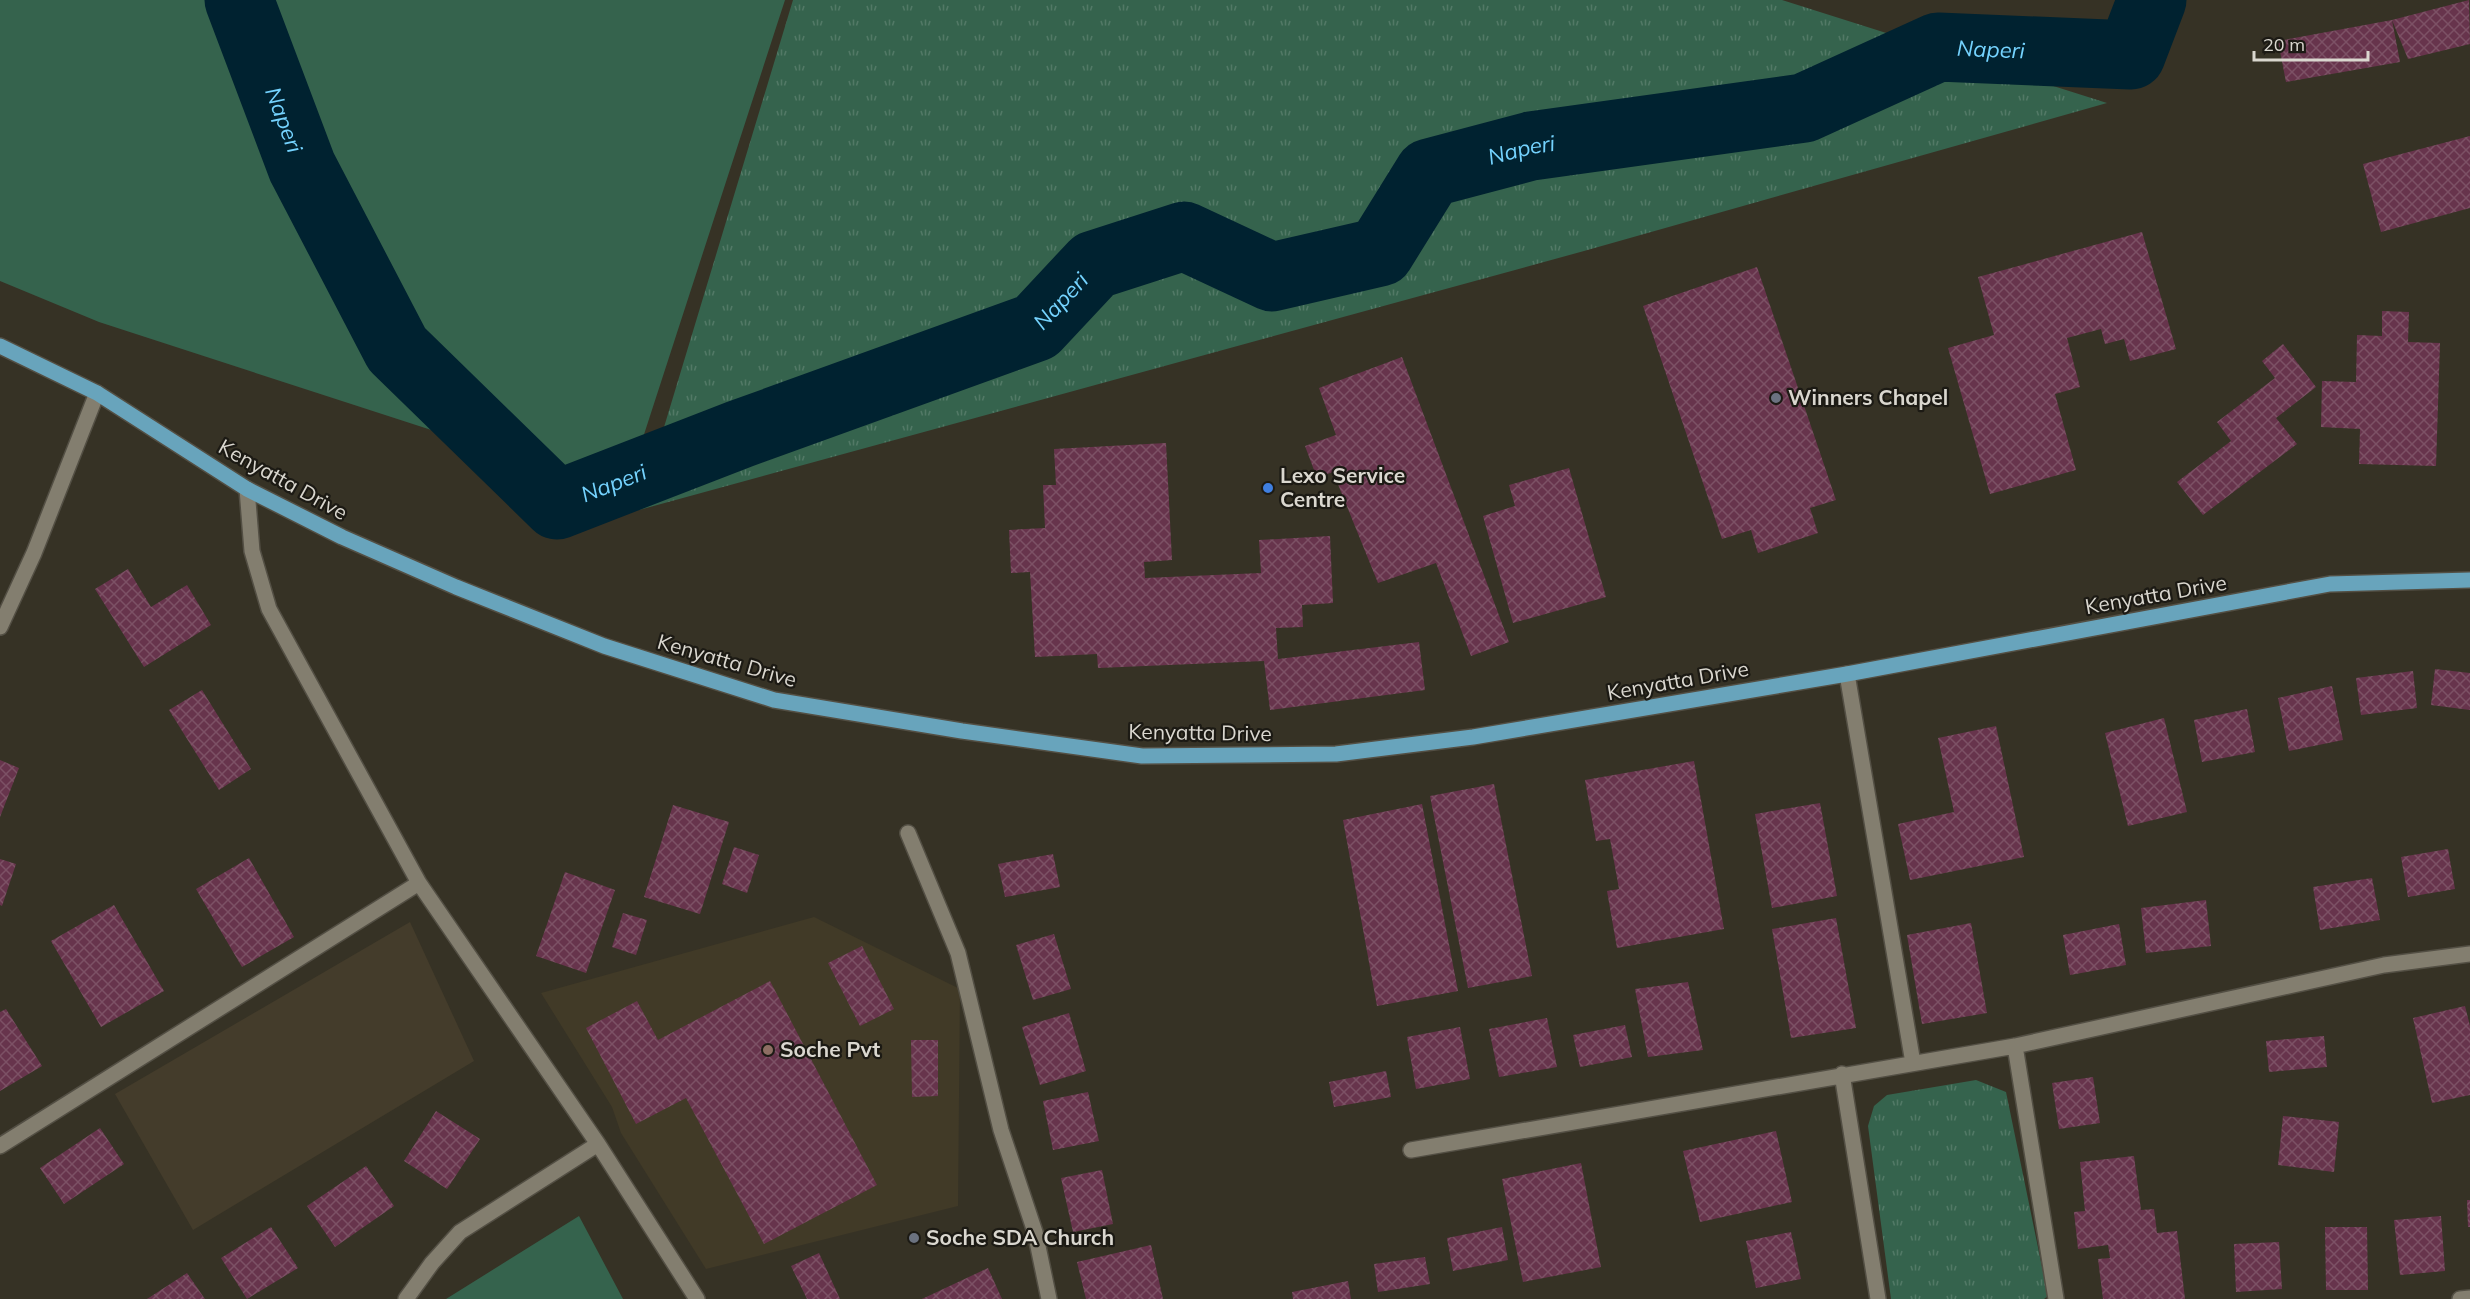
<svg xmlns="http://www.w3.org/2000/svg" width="2470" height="1299" font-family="Mulish,sans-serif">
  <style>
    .built { fill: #413a27 }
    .medical { fill: #443c2b }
    .grass { fill: url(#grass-tufts) }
    .green { fill: #35634d }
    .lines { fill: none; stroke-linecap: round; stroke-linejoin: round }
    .river { stroke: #002230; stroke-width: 69 }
    .building { fill: url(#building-cross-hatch) }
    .minor-casing { stroke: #534f44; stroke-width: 18 }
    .major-casing { stroke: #534f44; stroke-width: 18 }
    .minor { stroke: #837e6f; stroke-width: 15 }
    .major { stroke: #68a4bc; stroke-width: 15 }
    .worship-dot { fill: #6b7280; stroke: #1c1a14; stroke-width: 2 }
    .shop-dot { fill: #3f7fe0; stroke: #1c1a14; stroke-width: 2 }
    .education-dot { fill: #8d6e63; stroke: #1c1a14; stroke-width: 2 }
    .labels { text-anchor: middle; stroke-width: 4.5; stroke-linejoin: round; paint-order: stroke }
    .poi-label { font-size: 21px; font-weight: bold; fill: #dad7cf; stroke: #1c1a14; text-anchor: start }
    .street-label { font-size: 21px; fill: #dad7cf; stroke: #1c1a14 }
    .water-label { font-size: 22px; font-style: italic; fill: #74d3fe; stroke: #1c1a14 }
  </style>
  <defs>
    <pattern id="grass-tufts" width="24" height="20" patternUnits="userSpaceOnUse" patternTransform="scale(1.5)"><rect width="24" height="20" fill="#35634d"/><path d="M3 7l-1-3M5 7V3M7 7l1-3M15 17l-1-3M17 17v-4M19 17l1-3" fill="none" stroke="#527966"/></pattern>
    <pattern id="building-cross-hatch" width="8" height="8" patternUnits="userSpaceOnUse" patternTransform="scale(1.5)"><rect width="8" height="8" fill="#67344c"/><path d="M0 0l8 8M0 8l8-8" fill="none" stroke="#7c5165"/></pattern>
  </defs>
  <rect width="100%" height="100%" fill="#363225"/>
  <path class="built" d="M814,917L960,989L958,1206L706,1269L621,1133L612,1107L541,993Z"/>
  <path class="medical" d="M410,922L474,1061L193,1230L115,1094Z"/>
  <path class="grass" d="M793,0H1782L2107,103L1584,251L639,510Z
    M1976,1080L2006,1092L2048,1296L2044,1299H1891L1868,1126L1874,1106L1887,1095Z"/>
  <path class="green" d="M0,0H785L625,493L99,322L0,281Z
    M579,1216L623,1299H446Z"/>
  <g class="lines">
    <path class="river" id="s1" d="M239,0L302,167L397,349L557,505L740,434L1036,327L1094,265L1184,236L1272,277L1380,252L1429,173L1531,146L1804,108L1938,47L2131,55L2152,0"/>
  </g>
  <path class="building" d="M2469,0L2470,44L2408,59L2392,20Z
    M2392,20L2400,62L2286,82L2278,41Z
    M2470,136V208L2381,232L2363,164Z
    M2142,232L2176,349L2130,361L2124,339L2105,344L2101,329L2067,338L2080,387L2055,394L2076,470L1990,494L1948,348L1994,335L1978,277Z
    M1757,267L1836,500L1810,508L1818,533L1758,553L1751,530L1722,539L1643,306Z
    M2382,311L2409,312L2408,342L2440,343L2436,466L2359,464L2360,429L2321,427L2322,381L2356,382L2357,335L2382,336Z
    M2283,344L2316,387L2276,418L2297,444L2203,515L2177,482L2231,441L2217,422L2275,378L2262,361Z
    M1402,357L1509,642L1471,656L1436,563L1378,583L1333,472L1317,478L1305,446L1336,435L1319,388Z
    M1166,443L1172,560L1144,562L1145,578L1261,573L1259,540L1330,536L1333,603L1302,605L1303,627L1276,628L1278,659L1419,642L1425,690L1270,710L1264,661L1098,668L1097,654L1035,657L1030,572L1011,573L1009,530L1045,528L1043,485H1056L1054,449Z
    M1569,468L1606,597L1513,623L1483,516L1515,506L1509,485Z
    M128,569L151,607L187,585L211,625L144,667L95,589Z
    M2435,669L2470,673V710L2431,705Z
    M2413,671L2417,708L2361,715L2356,678Z
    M2332,686L2343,740L2289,751L2278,698Z
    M202,690L251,769L219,790L169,710Z
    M2247,709L2255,752L2202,762L2194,720Z
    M2164,718L2187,812L2128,826L2105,733Z
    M1996,726L2024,857L1910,880L1898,824L1954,812L1938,738Z
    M0,760L19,768L0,817Z
    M1694,761L1724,929L1617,948L1607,891L1619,889L1610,839L1596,841L1585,780Z
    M1494,784L1532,976L1468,988L1430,796Z
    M1820,803L1837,896L1772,908L1755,814Z
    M1422,804L1458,991L1377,1006L1343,820Z
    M673,805L729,822L700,914L644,897Z
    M734,847L759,855L747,893L722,884Z
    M2448,849L2455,889L2408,897L2401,857Z
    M1053,854L1060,887L1005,897L998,864Z
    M249,858L294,937L242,967L196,889Z
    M0,859L16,864L2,906L0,905Z
    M565,872L615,890L586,973L536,956Z
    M2372,878L2380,920L2320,930L2313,887Z
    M2206,900L2211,946L2146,953L2141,908Z
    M114,905L164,991L101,1027L51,941Z
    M623,913L647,920L636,955L612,947Z
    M1836,918L1856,1028L1791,1038L1772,929Z
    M1971,923L1987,1013L1922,1024L1907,935Z
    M2119,924L2126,965L2070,975L2063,935Z
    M1054,934L1071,989L1033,1000L1016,945Z
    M862,946L894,1009L860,1026L828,963Z
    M770,981L877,1185L764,1244L686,1098L636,1124L586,1028L637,1001L658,1040Z
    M1688,982L1703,1050L1648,1057L1635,989Z
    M2465,1006L2470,1026V1095L2432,1103L2413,1018Z
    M6,1009L42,1066L0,1091V1012Z
    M1069,1013L1086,1071L1040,1085L1022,1027Z
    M1547,1018L1557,1067L1499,1077L1489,1029Z
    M1625,1025L1632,1057L1580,1067L1573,1035Z
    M1460,1027L1470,1079L1416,1089L1407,1037Z
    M2324,1036L2327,1067L2269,1072L2266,1041Z
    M911,1040H938V1096L912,1097Z
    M1386,1071L1391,1097L1334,1107L1329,1082Z
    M2093,1077L2100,1123L2059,1129L2052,1083Z
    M1088,1092L1099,1141L1053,1150L1043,1101Z
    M436,1111L480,1139L447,1189L404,1161Z
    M2283,1116L2339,1122L2334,1172L2278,1165Z
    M100,1128L124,1164L64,1204L40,1168Z
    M1776,1131L1792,1202L1700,1222L1683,1151Z
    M2134,1156L2141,1210L2154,1209L2157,1233L2177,1231L2185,1299H2103L2098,1259L2110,1258L2108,1245L2078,1249L2074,1212L2085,1211L2080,1162Z
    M1581,1163L1601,1267L1523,1282L1502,1179Z
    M366,1166L394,1206L335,1247L307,1206Z
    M1102,1170L1113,1224L1073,1232L1061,1178Z
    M2467,1200H2470V1227H2468Z
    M2441,1216L2445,1271L2400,1275L2394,1220Z
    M271,1227L298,1268L247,1299L221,1258Z
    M1502,1227L1508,1260L1453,1271L1447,1238Z
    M2325,1227H2367L2368,1290H2326Z
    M1791,1232L1801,1279L1756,1288L1746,1241Z
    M2279,1242L2282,1289L2236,1292L2234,1244Z
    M1151,1245L1163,1299H1086L1077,1262Z
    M819,1253L840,1299H807L791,1266Z
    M1425,1257L1430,1284L1378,1292L1374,1264Z
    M988,1268L1002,1299H922Z
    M187,1273L205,1299H147Z
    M1348,1281L1351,1299H1293L1292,1292Z"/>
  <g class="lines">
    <defs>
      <path id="minor" d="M247,489L252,551L269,609L419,883L598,1144L697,1299
        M0,627L34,553L97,393
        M1847,674L1913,1063
        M908,833L958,953L1001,1130L1035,1232L1049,1299
        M2015,1046L2056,1299
        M1842,1074L1878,1299
        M0,1146L419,883
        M1411,1150L2015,1046L2384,965L2470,954
        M406,1299L432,1263L460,1232L598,1144
        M2460,1299L2470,1298"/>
      <path id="major" d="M0,346L97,393L247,489L342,537L456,587L604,646L774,700L962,731L1142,756L1336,754L1473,737L1847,674L2330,584L2470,580"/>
    </defs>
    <use href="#minor" class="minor-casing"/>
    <use href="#major" class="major-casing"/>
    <use href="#minor" class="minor"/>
    <use href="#major" class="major"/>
  </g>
  <g class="worship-dot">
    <circle cx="1776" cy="398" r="6"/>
    <circle cx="914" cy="1238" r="6"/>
  </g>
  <circle class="shop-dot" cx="1268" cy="488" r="6"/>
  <circle class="education-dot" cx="768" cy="1050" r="6"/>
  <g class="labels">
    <g class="poi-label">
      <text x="1788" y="405">Winners Chapel</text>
      <text x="1280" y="483">Lexo Service<tspan x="1280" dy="24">Centre</tspan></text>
      <text x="780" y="1057">Soche Pvt</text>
      <text x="926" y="1245">Soche SDA Church</text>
    </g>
    <g class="street-label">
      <text transform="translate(283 480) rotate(29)" y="7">Kenyatta Drive</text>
      <text transform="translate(2156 595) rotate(-10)" y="7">Kenyatta Drive</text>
      <text transform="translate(727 661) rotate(16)" y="7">Kenyatta Drive</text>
      <text transform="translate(1678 681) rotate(-10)" y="7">Kenyatta Drive</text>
      <text transform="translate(1200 733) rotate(1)" y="7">Kenyatta Drive</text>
    </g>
    <g class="water-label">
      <text dy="8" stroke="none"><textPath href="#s1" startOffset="2180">Naperi</textPath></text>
      <text dy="8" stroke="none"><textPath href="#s1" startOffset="128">Naperi</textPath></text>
      <text dy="8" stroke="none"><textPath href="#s1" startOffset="1694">Naperi</textPath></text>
      <text dy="8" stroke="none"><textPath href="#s1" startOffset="1154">Naperi</textPath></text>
      <text dy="8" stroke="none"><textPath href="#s1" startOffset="668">Naperi</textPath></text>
    </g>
  </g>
  <path d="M2254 51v9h114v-9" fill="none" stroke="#dad7cf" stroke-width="3"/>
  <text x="2263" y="51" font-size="18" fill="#dad7cf" stroke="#1c1a14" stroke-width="4.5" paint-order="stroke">20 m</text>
</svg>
